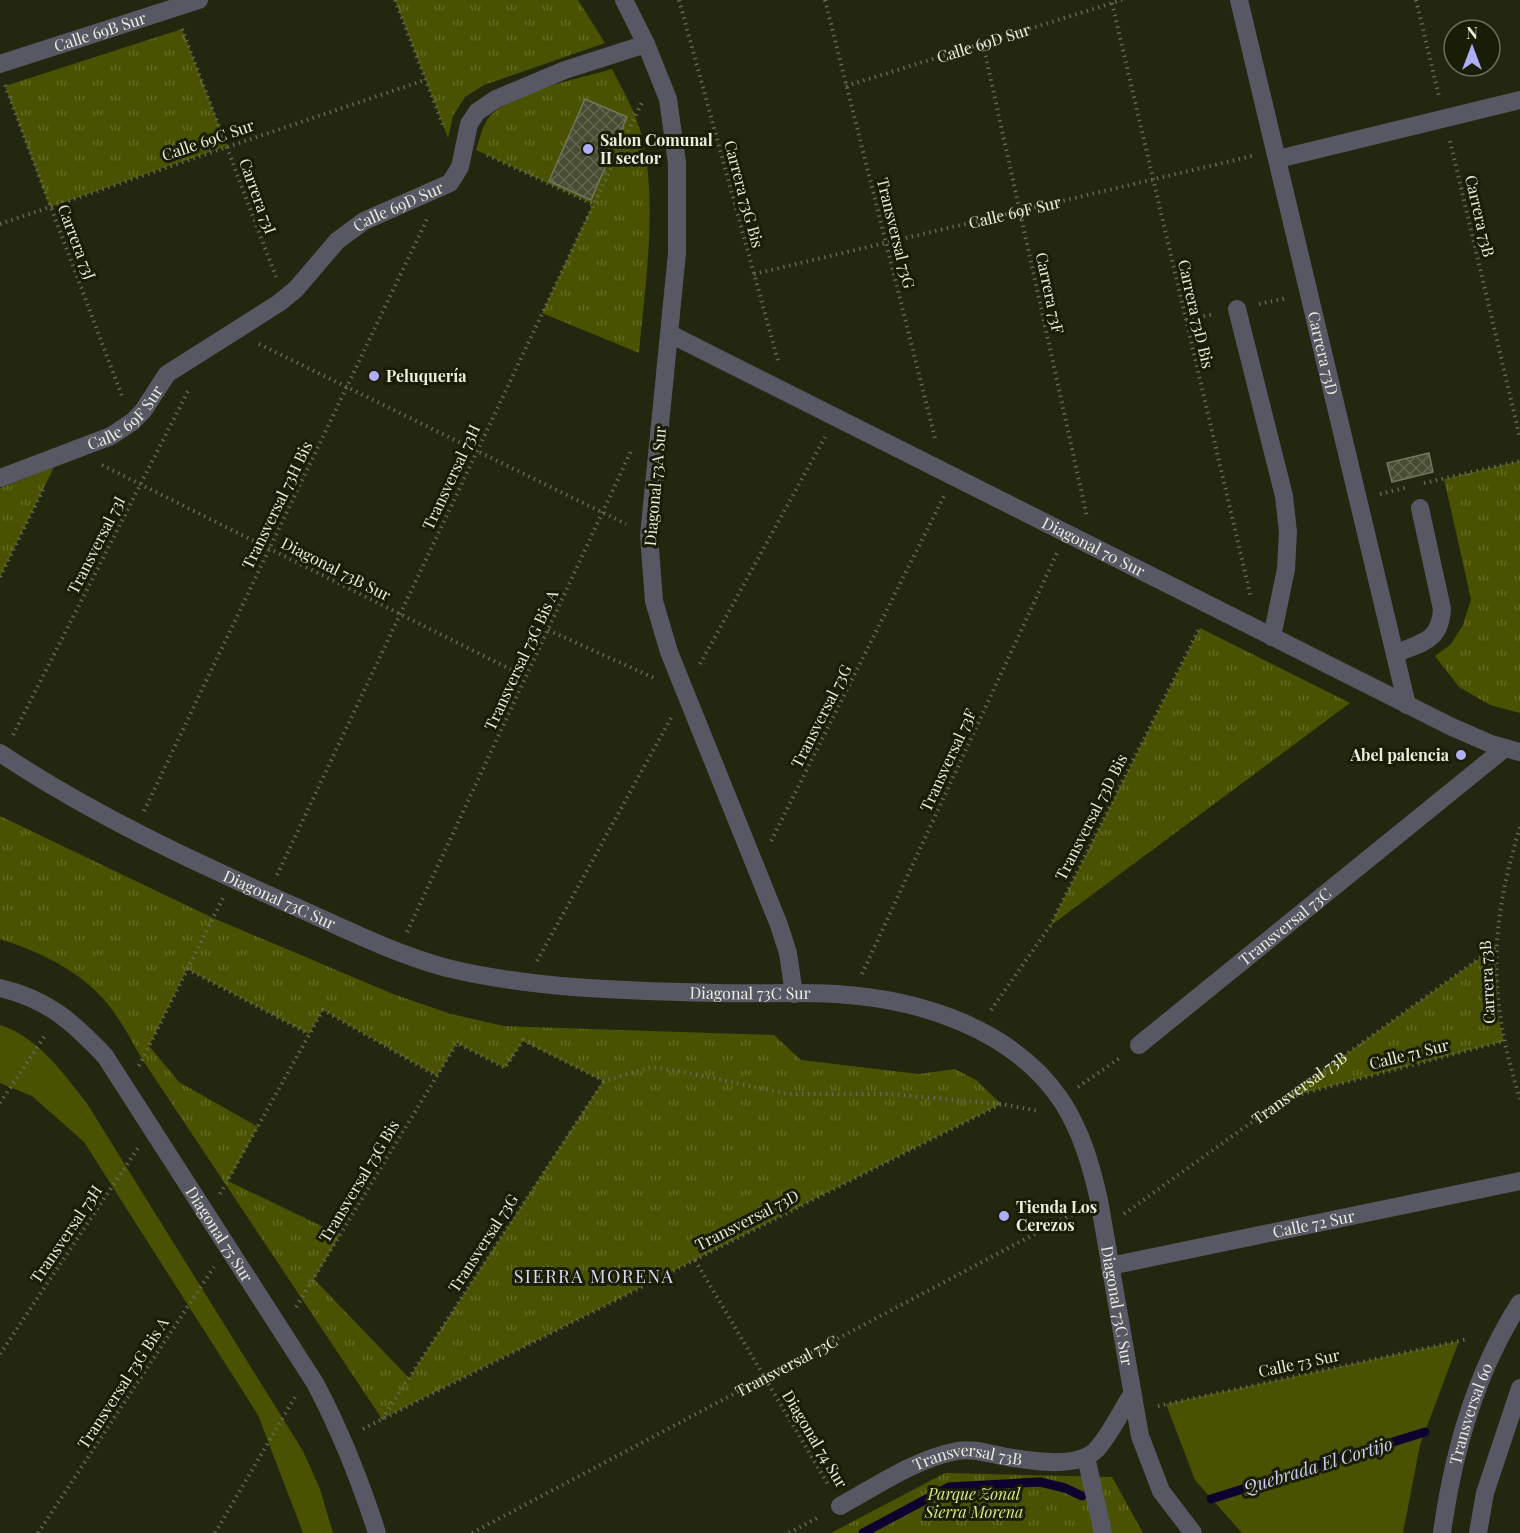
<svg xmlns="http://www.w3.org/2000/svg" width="1520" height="1533" font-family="'Playfair Display',serif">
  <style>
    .grass { fill: #495200 }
    .park { fill: url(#park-tufts); fill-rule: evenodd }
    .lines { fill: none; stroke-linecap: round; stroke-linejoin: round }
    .stream { stroke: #0c022f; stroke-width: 9 }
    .building { fill: url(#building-cross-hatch); stroke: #71775c; stroke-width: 1.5 }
    .path { stroke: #636752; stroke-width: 4; stroke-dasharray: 1.5 4.5; stroke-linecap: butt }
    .minor { stroke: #585864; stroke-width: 18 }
    .poi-dot { fill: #afaefa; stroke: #191d05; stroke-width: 2 }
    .labels { text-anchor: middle; stroke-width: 6; stroke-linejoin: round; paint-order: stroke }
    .street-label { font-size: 16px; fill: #eaedde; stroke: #191d05 }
    .poi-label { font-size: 16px; font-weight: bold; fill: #eaedde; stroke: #191d05; text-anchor: start }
    .park-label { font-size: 16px; font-style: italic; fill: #d7ea7b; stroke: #191d05 }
    .neighbourhood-label { font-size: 18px; letter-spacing: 1.5px; fill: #dadaf8; stroke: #191d05 }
    .water-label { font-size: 18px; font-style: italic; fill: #cccdf4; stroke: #191d05 }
  </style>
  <defs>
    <pattern id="park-tufts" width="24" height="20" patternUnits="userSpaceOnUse" patternTransform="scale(1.5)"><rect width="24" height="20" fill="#495200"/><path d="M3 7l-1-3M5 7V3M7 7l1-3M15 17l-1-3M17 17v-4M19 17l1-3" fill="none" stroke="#636b25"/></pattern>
    <pattern id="building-cross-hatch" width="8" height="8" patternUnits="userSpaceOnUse" patternTransform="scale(1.5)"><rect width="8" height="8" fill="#484c33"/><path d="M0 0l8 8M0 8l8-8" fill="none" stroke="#636650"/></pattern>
  </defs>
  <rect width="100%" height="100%" fill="#23270f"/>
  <path class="grass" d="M0,1025C38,1037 62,1072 86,1102L303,1451L320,1489L333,1533H303L258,1415L84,1142L32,1096L0,1083Z
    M1459,1341L1420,1445L1403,1533H1242L1195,1480L1166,1404Z"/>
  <path class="park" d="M395,0H578L605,43L484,85L465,97L453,116L448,138Z
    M182,29L227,146L50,207L5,86Z
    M612,69C623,91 636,112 642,137C658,203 645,285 639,353L542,313L593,204L476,150C479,141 482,128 487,120C506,92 579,79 612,69Z
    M1520,461V713L1490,705L1459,687L1435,656L1451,644L1463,625L1471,599L1444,479Z
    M54,467L0,577V488Z
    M1200,628L1350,703L1050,926Z
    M0,816L213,918L393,994L451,1014L504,1026L774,1035L801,1060L919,1074L955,1069L976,1080L1001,1104L382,1419L142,1059C133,1043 124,1026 113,1011C86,973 43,953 0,939ZM187,969L309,1034L323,1010L437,1076L457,1043L505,1068L523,1041L603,1081L409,1378L314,1279L340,1235L228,1181L258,1127L179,1082L149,1046Z
    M1495,947L1498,1017L1504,1041L1285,1098Z
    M945,1473L1112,1477L1143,1533H831Z"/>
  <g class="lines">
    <path class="stream" d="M1211,1499L1425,1432
      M863,1533L949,1487L1040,1482L1065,1488L1082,1496"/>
  </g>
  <path class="building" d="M585,99L627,117L591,200L549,181Z
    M1429,453L1433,472L1392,482L1387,463Z"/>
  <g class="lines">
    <g class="path">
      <path d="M395,0L443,125"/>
      <path d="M679,0L778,361"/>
      <path d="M825,0L936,442"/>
      <path d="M1416,0L1439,96"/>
      <path d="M1112,3L1251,598"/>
      <path d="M182,29L276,277"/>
      <path d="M983,44L1087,517"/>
      <path d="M5,85L123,399"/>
      <path id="s1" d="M846,86L1122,0"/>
      <path d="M1450,141L1520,438"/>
      <path d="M487,155L593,204"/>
      <path d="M0,224L425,80"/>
      <path id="s2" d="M754,274L1252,156"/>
      <path d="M1259,304L1287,298"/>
      <path d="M1186,320L1214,314"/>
      <path d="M259,344L626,524"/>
      <path d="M102,465L526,677"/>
      <path d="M1424,483L1520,461"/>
      <path d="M1380,494L1408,487"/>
      <path d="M0,577L45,486"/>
      <path d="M548,630L654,678"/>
      <path d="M700,664L825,437"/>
      <path d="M13,735L188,391"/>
      <path d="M144,811L427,219"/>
      <path d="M1520,827C1489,929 1488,997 1520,1099"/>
      <path d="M771,841L944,496"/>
      <path d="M277,875L643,100"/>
      <path d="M407,932L632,449"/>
      <path d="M537,961L671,718"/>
      <path d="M187,969L309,1034"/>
      <path d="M862,974L1057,553"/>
      <path d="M991,1010L1050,926L1200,627"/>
      <path d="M139,1066L223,898"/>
      <path d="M1078,1087L1121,1057"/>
      <path d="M1290,1097L1504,1041"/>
      <path d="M0,1103L46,1034"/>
      <path d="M220,1194L323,1010L437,1076"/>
      <path id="s3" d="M1124,1214L1495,947"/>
      <path d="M695,1260L829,1486"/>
      <path d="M296,1307L457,1043L505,1068L523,1040L604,1081L651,1067L685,1072L787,1094H890L1001,1104"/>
      <path d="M0,1354L138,1148"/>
      <path d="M1158,1406L1468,1339"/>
      <path d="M382,1419L604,1081"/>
      <path d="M363,1429L1001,1104L1039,1111"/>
      <path d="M38,1533L214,1267"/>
      <path d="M215,1533L295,1397"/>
      <path id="s4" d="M472,1533L1078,1211"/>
      <path d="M789,1533L819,1517"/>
    </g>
    <g class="minor">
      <path d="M624,0L646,44L668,99L677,163V253L649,536L654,601L669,652L779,925L788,953L794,994"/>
      <path id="s5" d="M1239,0L1407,705"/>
      <path id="s6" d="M0,64L199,0"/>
      <path d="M1278,159L1520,100"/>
      <path d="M1237,309L1284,496L1288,532L1286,569L1272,637"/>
      <path id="s7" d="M670,334L1452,727L1491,744L1520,752"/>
      <path id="s8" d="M0,478L111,436L132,422L143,411L167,374L279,303L296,289L337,241L364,221L450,183L460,167L469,124L477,112L496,99L565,70L646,44"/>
      <path d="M1395,654C1422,642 1440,642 1442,609L1420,508"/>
      <path id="s9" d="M0,753C93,815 194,862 296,907C345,929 395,954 447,968C534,989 627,991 716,993C756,994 796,992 836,994C919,999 1012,1028 1061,1100C1081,1130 1091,1165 1099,1200L1140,1436L1161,1491L1193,1533"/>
      <path id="s10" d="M0,988C47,999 72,1021 105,1056L315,1383C341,1432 360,1480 377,1533"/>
      <path id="s11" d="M1139,1045L1505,748"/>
      <path id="s12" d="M1110,1266L1520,1181"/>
      <path d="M1086,1457L1103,1533"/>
      <path id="s13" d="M840,1506C877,1486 915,1459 957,1451C973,1448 990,1454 1007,1457C1031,1461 1077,1469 1096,1450C1110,1435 1120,1413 1131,1396"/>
      <path id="s14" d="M1442,1533C1453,1453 1476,1371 1520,1303"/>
      <path d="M1478,1533L1485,1493L1520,1388"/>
    </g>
  </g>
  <g class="poi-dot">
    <circle cx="588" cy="149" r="6"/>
    <circle cx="374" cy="376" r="6"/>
    <circle cx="1461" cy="755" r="6"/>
    <circle cx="1004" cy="1216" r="6"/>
  </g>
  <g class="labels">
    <g class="street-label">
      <text dy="6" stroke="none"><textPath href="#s6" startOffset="105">Calle 69B Sur</textPath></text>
      <text dy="6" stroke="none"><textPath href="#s1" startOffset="144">Calle 69D Sur</textPath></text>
      <text transform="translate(208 140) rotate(-19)" y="6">Calle 69C Sur</text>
      <text transform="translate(744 194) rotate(75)" y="6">Carrera 73G Bis</text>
      <text transform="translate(258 196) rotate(70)" y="6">Carrera 73I</text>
      <text dy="6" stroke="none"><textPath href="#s8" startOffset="492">Calle 69D Sur</textPath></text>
      <text dy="6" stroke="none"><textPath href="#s2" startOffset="268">Calle 69F Sur</textPath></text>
      <text transform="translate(1480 216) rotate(77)" y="6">Carrera 73B</text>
      <text transform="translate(896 233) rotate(76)" y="6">Transversal 73G</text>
      <text transform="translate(77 242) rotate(69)" y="6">Carrera 73J</text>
      <text transform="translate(1050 293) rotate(78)" y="6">Carrera 73F</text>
      <text transform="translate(1196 314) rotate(77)" y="6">Carrera 73D Bis</text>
      <text dy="6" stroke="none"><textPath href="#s5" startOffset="363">Carrera 73D</textPath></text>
      <text dy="6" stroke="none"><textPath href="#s8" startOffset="141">Calle 69F Sur</textPath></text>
      <text transform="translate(451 477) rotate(-65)" y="6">Transversal 73H</text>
      <text transform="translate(655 486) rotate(-85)" y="6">Diagonal 73A Sur</text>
      <text transform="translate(277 505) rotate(-64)" y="6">Transversal 73H Bis</text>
      <text transform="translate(96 545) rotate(-63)" y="6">Transversal 73I</text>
      <text dy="6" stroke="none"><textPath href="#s7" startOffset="474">Diagonal 70 Sur</textPath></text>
      <text transform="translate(336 569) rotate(27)" y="6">Diagonal 73B Sur</text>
      <text transform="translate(521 660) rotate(-65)" y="6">Transversal 73G Bis A</text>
      <text transform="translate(821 716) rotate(-63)" y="6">Transversal 73G</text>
      <text transform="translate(948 760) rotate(-65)" y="6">Transversal 73F</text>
      <text transform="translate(1091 817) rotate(-63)" y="6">Transversal 73D Bis</text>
      <text dy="6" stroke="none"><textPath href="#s9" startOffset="316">Diagonal 73C Sur</textPath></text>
      <text dy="6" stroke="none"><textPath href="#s11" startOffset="188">Transversal 73C</textPath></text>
      <text transform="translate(1487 982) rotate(-93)" y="6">Carrera 73B</text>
      <text dy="6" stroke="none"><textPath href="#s9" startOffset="802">Diagonal 73C Sur</textPath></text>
      <text transform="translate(1409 1054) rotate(-14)" y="6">Calle 71 Sur</text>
      <text dy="6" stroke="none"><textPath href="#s3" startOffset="216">Transversal 73B</textPath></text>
      <text transform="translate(359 1181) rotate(-59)" y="6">Transversal 73G Bis</text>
      <text transform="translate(747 1220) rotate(-27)" y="6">Transversal 73D</text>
      <text dy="6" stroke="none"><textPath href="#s12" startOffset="208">Calle 72 Sur</textPath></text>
      <text transform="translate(66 1234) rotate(-56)" y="6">Transversal 73H</text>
      <text dy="6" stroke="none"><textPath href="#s10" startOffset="339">Diagonal 75 Sur</textPath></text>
      <text transform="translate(483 1243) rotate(-57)" y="6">Transversal 73G</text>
      <text dy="6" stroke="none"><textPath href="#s9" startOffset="1360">Diagonal 73C Sur</textPath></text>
      <text transform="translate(1299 1363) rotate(-12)" y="6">Calle 73 Sur</text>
      <text dy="6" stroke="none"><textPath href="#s4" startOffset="356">Transversal 73C</textPath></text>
      <text transform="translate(123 1383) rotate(-57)" y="6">Transversal 73G Bis A</text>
      <text dy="6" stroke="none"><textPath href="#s14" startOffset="123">Transversal 60</textPath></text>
      <text transform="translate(815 1439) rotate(59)" y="6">Diagonal 74 Sur</text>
      <text dy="6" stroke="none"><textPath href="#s13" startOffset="140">Transversal 73B</textPath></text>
    </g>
    <g class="poi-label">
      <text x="600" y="146">Salon Comunal<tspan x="600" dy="18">II sector</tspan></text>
      <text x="386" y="382">Peluquería</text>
      <text x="1449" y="761" text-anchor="end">Abel palencia</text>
      <text x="1016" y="1213">Tienda Los<tspan x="1016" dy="18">Cerezos</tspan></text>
    </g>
    <g class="park-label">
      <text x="974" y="1500">Parque Zonal<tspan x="974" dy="18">Sierra Morena</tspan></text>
    </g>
    <g class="neighbourhood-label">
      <text x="594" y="1283">SIERRA MORENA</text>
    </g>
    <g class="water-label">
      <text transform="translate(1318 1466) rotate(-17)" y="6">Quebrada El Cortijo</text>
    </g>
  </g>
  <g transform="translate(1472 48)"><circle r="28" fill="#191d05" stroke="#6d705c" stroke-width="1.5"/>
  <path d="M0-4.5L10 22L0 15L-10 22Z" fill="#afaefa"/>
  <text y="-9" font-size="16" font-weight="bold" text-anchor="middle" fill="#eaedde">N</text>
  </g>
</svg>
